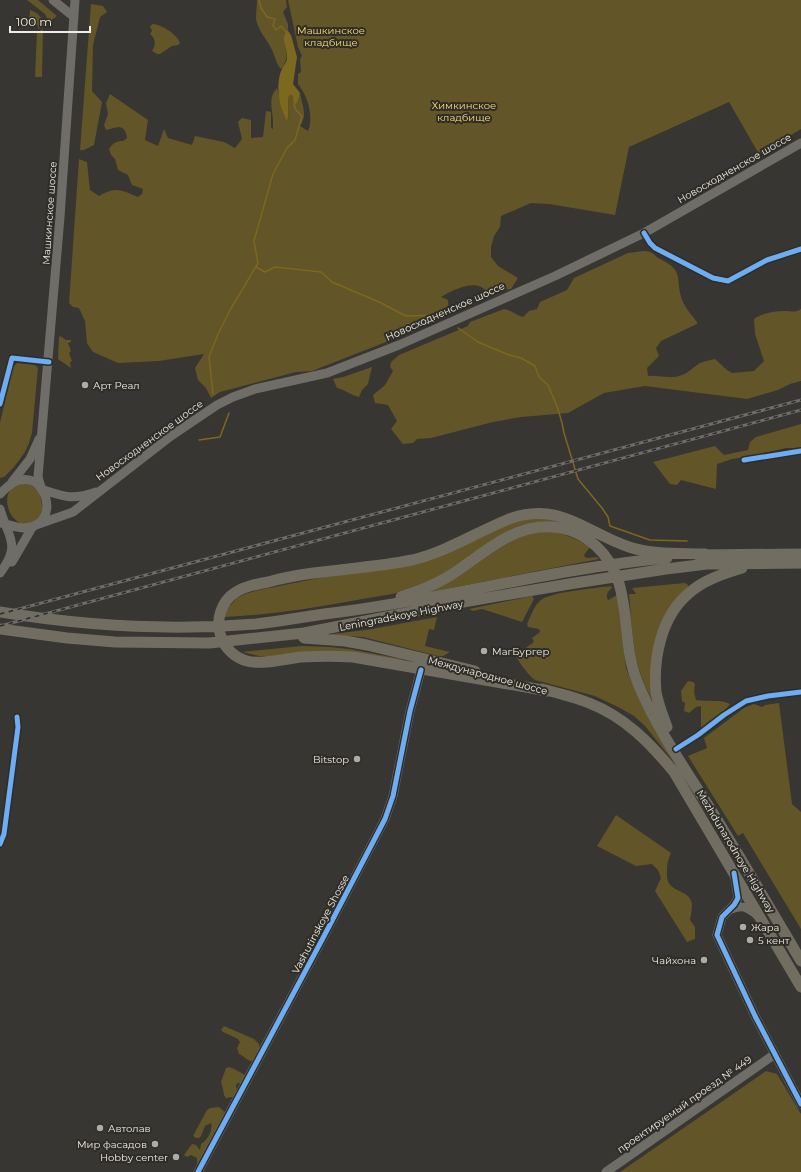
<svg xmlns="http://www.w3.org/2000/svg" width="801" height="1172" font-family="Montserrat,sans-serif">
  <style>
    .green { fill: #625527 }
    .water { fill: #7c681f }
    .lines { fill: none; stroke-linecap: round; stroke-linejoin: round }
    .stream { stroke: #7c681f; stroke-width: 1.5 }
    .street { stroke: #6d6d69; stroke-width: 6 }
    .secondary { stroke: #6e6d67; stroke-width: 9 }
    .highway { stroke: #716d61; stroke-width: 11 }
    .rail-casing { stroke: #6e6d6a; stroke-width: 3 }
    .rail { stroke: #2f2d26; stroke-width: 1.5; stroke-dasharray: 4.5; stroke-linecap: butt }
    .cycleway-casing { stroke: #2f2d26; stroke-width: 8 }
    .cycleway { stroke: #6dadf4; stroke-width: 5 }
    .poi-dot { fill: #adaca8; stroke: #2f2d26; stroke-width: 1.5 }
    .labels { text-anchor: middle; stroke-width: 4; stroke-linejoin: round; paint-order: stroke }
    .park-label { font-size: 10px; fill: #fcdf7c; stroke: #2f2d26 }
    .street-label { font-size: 10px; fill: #edece7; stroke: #2f2d26 }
    .poi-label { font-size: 10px; fill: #edece7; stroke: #2f2d26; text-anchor: start }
  </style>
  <rect width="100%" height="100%" fill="#373632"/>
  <path class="green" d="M27,0H38L57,16L49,22L45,14Z
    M257,0H286L287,7L283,12L288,24V31H286C278,47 295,50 281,69C276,64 275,56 272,50C267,39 258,31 256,19C256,13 257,6 257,0Z
    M288,0H801V129L759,154L729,102L629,147L615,215L549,204L531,203L501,216L500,227L494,236L491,247V257L498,266L518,278L511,289L502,290L489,295C487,293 485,290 483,288C473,280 450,291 441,297L448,300L449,314L414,331L312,371L296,372L220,392L211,398L206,388L198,380L195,368L204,354L159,361L118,363L93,352L87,343L85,321L79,308L73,307L69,303L79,159L87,162L90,190L99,196C116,186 121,190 138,197L142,194L143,189L132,185L128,175L118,170L115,159L111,155L109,149C113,143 116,141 123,141L127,138C125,122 116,128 106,130L104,125L108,114L106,103L110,94L148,120L145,140L158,146L164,129L168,138L192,145L195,136L224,142L235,148L242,139L238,122L242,118L251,120V138L263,137L266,111L271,112V128L273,129C273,123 273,118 272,112C271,102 270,96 277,88L284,116L287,120C290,114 287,104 289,96L292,95L294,101H298L300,93C302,105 308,115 300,126L308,131C314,116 308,97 298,84V74L301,72L300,59L302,56L298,47Z
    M91,4L103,6L107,12L100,17L93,45L92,91L102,102L94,145L84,150H80Z
    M30,10C38,12 42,18 45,25L38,29V25L29,24Z
    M153,24C162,25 177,34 180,43L178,45L172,46L160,54H157L152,51C156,45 156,39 150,34L152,31L150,26Z
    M43,29L42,77H35L37,32Z
    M644,251C656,252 652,255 660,259C686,271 674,280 683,302C686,309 692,315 697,322V324L661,341L656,348L659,356L647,368L648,376C658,375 669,379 679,376C688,374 693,367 700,363C705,361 710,360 715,359L727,370L732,373L754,371L764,361L755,334L754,319C762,313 775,311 785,311C792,311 795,313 801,309V381L790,384L778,390L747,399L645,386L604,393L568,413L521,417L493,422L431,438L417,439L413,443L403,444L391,429L397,421L388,405L375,403L373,395L385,385L393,371L390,367L391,362L399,355L468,326L470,322L504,309C511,310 515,315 523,317L529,311L537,309L540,302L567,290L574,278L628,253Z
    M60,336L66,340H71V342L68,343L71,351L69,353L72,361L70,362L71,368L58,359L59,337Z
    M17,363L35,365L38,368L32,433L29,443L25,452L14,467L4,477L0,478V423L13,367Z
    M372,367L368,384L362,390L359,397C350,395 346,390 337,388L333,379L343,377Z
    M801,424V449L786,448L746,457L732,459L717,464L716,489L681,480L677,485L670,484L653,462L715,446L724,455L748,450L750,442L756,437Z
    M22,484H29L39,491L43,509C41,512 39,517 36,520C18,535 0,506 10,490C13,487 18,486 22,484Z
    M544,517L571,524C555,522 539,520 523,525C507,529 494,539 481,549C463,562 443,576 422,585C401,594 378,596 357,600C313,608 269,615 224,617L227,609L237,598L245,594L259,590L324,577L396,568L520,520Z
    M550,531C566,534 577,539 590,547L584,555L585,557L587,558L597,557L599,559L430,592L507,542L528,534Z
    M685,583L688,585V588L667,615L655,706C648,692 641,678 637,662C632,640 631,617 629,594H636L632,588Z
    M611,586L612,588C608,591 605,595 608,600L617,595L626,668L631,681L677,766L645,726L634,716L620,708L595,696L535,680C529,676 514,657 514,650L520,652L534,642L532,638L540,632L539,629L528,627L527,624C531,616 534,605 541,600C551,592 596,588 611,586Z
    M532,596L534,599L522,622L482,609L473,611L469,609Z
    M437,617L434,630L429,629L425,646L450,652L443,656H438L363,637L330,635L332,634L366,630Z
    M301,646L330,647L349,649L402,659V662L259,656L242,652Z
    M688,681L693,682L695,684L694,692L696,700C706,702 722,699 730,704C725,711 709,725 701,728V706L696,707L689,713L684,711L685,703L682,701L681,691Z
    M779,703L792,804L801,812V929L743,833L738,836L688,756L707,748L704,738L744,708L754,704L762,707L765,705Z
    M616,815L671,853C668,860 667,864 667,872C665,895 689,887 692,904C692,909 691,916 690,920L695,927V939L687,942L655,891L661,878L658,870L652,864L636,866L597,846Z
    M224,1026L254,1039L259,1044V1051L256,1053L254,1060L251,1061C246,1060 244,1056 239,1054L237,1048L240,1042L238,1039L223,1032L221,1030Z
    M229,1067C233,1068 244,1074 247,1077L241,1083H238L236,1085L237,1092L233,1097L226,1098L224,1095L223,1089L221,1082L226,1068Z
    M766,1071L777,1074L801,1114V1172H620Z
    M219,1107L226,1113L197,1165V1158L191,1155L187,1157L184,1155L192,1144L196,1145L200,1150L201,1144C208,1140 213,1130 211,1123L205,1126L201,1136L199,1138H196L193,1136L207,1110L210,1108Z"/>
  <path class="water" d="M286,31H288L291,35L297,57L293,84L300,93L298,101L294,106L293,98L292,95L289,96C287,104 290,113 287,121C279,108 275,83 282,69C283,65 287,63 287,58C288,47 280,42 286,31Z"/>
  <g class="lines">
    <path class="stream" d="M259,0L261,8L267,17L275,19L273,26L276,30L281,26L286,32
      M256,267L265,272L275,267L321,272L332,282L379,302L406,316L442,315
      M458,328L478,342L509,355L521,358L535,366L539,377L548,385L557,406L562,423L564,433L578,479L602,508L608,517L610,526L650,540L687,541
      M213,394L209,357L218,334L229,312L258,263L254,241L273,174L287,148L295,140L302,116L296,110L294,105L295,104
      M199,440L220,437L229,413"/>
    <path class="street" d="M644,233L650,243L655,248L713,278L728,281L767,260L801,249
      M0,404L12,358L49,362
      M744,460L801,451
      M676,749L698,735L724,715L746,701L768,696L801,692
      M0,844L4,834L18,727L17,717"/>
    <path class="secondary" d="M53,0L74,17
      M12,482L30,459L39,439
      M41,487L38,477L60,217L75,0
      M44,490C65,497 73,500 96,492
      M0,494C40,448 69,526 24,528C16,528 8,524 0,523
      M0,509C8,538 22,544 0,573
      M36,525L73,512L171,436L217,405L233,397L255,389L327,373L399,345L555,276L644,233L801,143
      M12,562L33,526
      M735,878L738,898L734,905L722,917L717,935L755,1016L801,1104
      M729,910C742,904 747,907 757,915
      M198,1172L323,938L385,819L393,796L410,711L421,670
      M606,1172L775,1054"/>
    <path class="highway" d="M698,555L801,554
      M401,597C416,592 432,586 446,578C480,558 509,524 552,527C569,528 584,535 596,546C635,581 619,637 637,681C655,726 685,769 711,810C742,860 771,910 801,961
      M0,612C84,626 171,631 256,624C284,621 312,615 340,612C449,598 557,568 667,558
      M0,629L67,638L115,642L209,643L304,633L463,602L575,583L666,569L707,564L801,563
      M304,638L345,641L367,645L475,671
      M542,689C558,693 574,697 589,703C625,717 650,743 674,772L801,987
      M548,691L353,657C335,656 319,656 301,657C285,659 262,665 247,661C235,658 225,648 221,637C215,621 221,601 236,592C245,586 257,584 268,582C315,569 364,570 412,560C446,552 477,532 509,519C561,501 584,532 629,547C653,555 681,553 705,554
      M667,727C663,716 658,704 656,692C653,659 661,617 688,594C703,580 723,574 742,568"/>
    <defs>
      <path id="rail" d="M0,614L801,400
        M0,626L801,410"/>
    </defs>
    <use href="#rail" class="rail-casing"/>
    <use href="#rail" class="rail"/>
    <defs>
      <path id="cycleway" d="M644,233L650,243L655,248L713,278L728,281L767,260L801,249
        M0,404L12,358L49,362
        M744,460L801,451
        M676,749L698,735L724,715L746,701L768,696L801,692
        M0,844L4,834L18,727L17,717
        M734,873L738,898L734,905L722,917L717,935L755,1016L801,1104
        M198,1172L323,938L385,819L393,796L410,711L421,670"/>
    </defs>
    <use href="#cycleway" class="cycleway-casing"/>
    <use href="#cycleway" class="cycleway"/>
  </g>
  <g class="poi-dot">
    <circle cx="85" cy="385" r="4"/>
    <circle cx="484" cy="651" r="4"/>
    <circle cx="357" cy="759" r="4"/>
    <circle cx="743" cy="927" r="4"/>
    <circle cx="750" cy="940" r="4"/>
    <circle cx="704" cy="960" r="4"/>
    <circle cx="100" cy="1128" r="4"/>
    <circle cx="155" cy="1144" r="4"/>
    <circle cx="176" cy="1157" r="4"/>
  </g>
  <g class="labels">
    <g class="park-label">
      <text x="331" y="34">Машкинское<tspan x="331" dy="12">кладбище</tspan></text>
      <text x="464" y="109">Химкинское<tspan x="464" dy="12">кладбище</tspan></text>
    </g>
    <g class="street-label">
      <text transform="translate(734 168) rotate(-30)" y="4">Новосходненское шоссе</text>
      <text transform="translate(49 213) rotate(-86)" y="4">Машкинское шоссе</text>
      <text transform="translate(445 311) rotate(-24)" y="4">Новосходненское шоссе</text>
      <text transform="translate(149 440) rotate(-36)" y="4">Новосходненское шоссе</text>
      <text transform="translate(401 615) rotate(-11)" y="4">Leningradskoye Highway</text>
      <text transform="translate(488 675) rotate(15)" y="4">Международное шоссе</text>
      <text transform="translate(736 851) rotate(59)" y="4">Mezhdunarodnoye Highway</text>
      <text transform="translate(320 924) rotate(-62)" y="4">Vashutinskoye Shosse</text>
      <text transform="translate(684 1104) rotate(-35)" y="4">проектируемый проезд № 449</text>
    </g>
    <g class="poi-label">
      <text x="93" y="389">Арт Реал</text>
      <text x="492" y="655">МагБургер</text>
      <text x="349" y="763" text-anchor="end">Bitstop</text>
      <text x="751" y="931">Жара</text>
      <text x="758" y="944">5 кент</text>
      <text x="696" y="964" text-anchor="end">Чайхона</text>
      <text x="108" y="1132">Автолав</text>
      <text x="147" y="1148" text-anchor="end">Мир фасадов</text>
      <text x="168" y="1161" text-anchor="end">Hobby center</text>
    </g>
  </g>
  <path d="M10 26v6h80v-6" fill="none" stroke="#edece7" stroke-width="2"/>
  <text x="16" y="26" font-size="12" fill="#edece7" stroke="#2f2d26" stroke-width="3" paint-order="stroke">100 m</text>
</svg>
